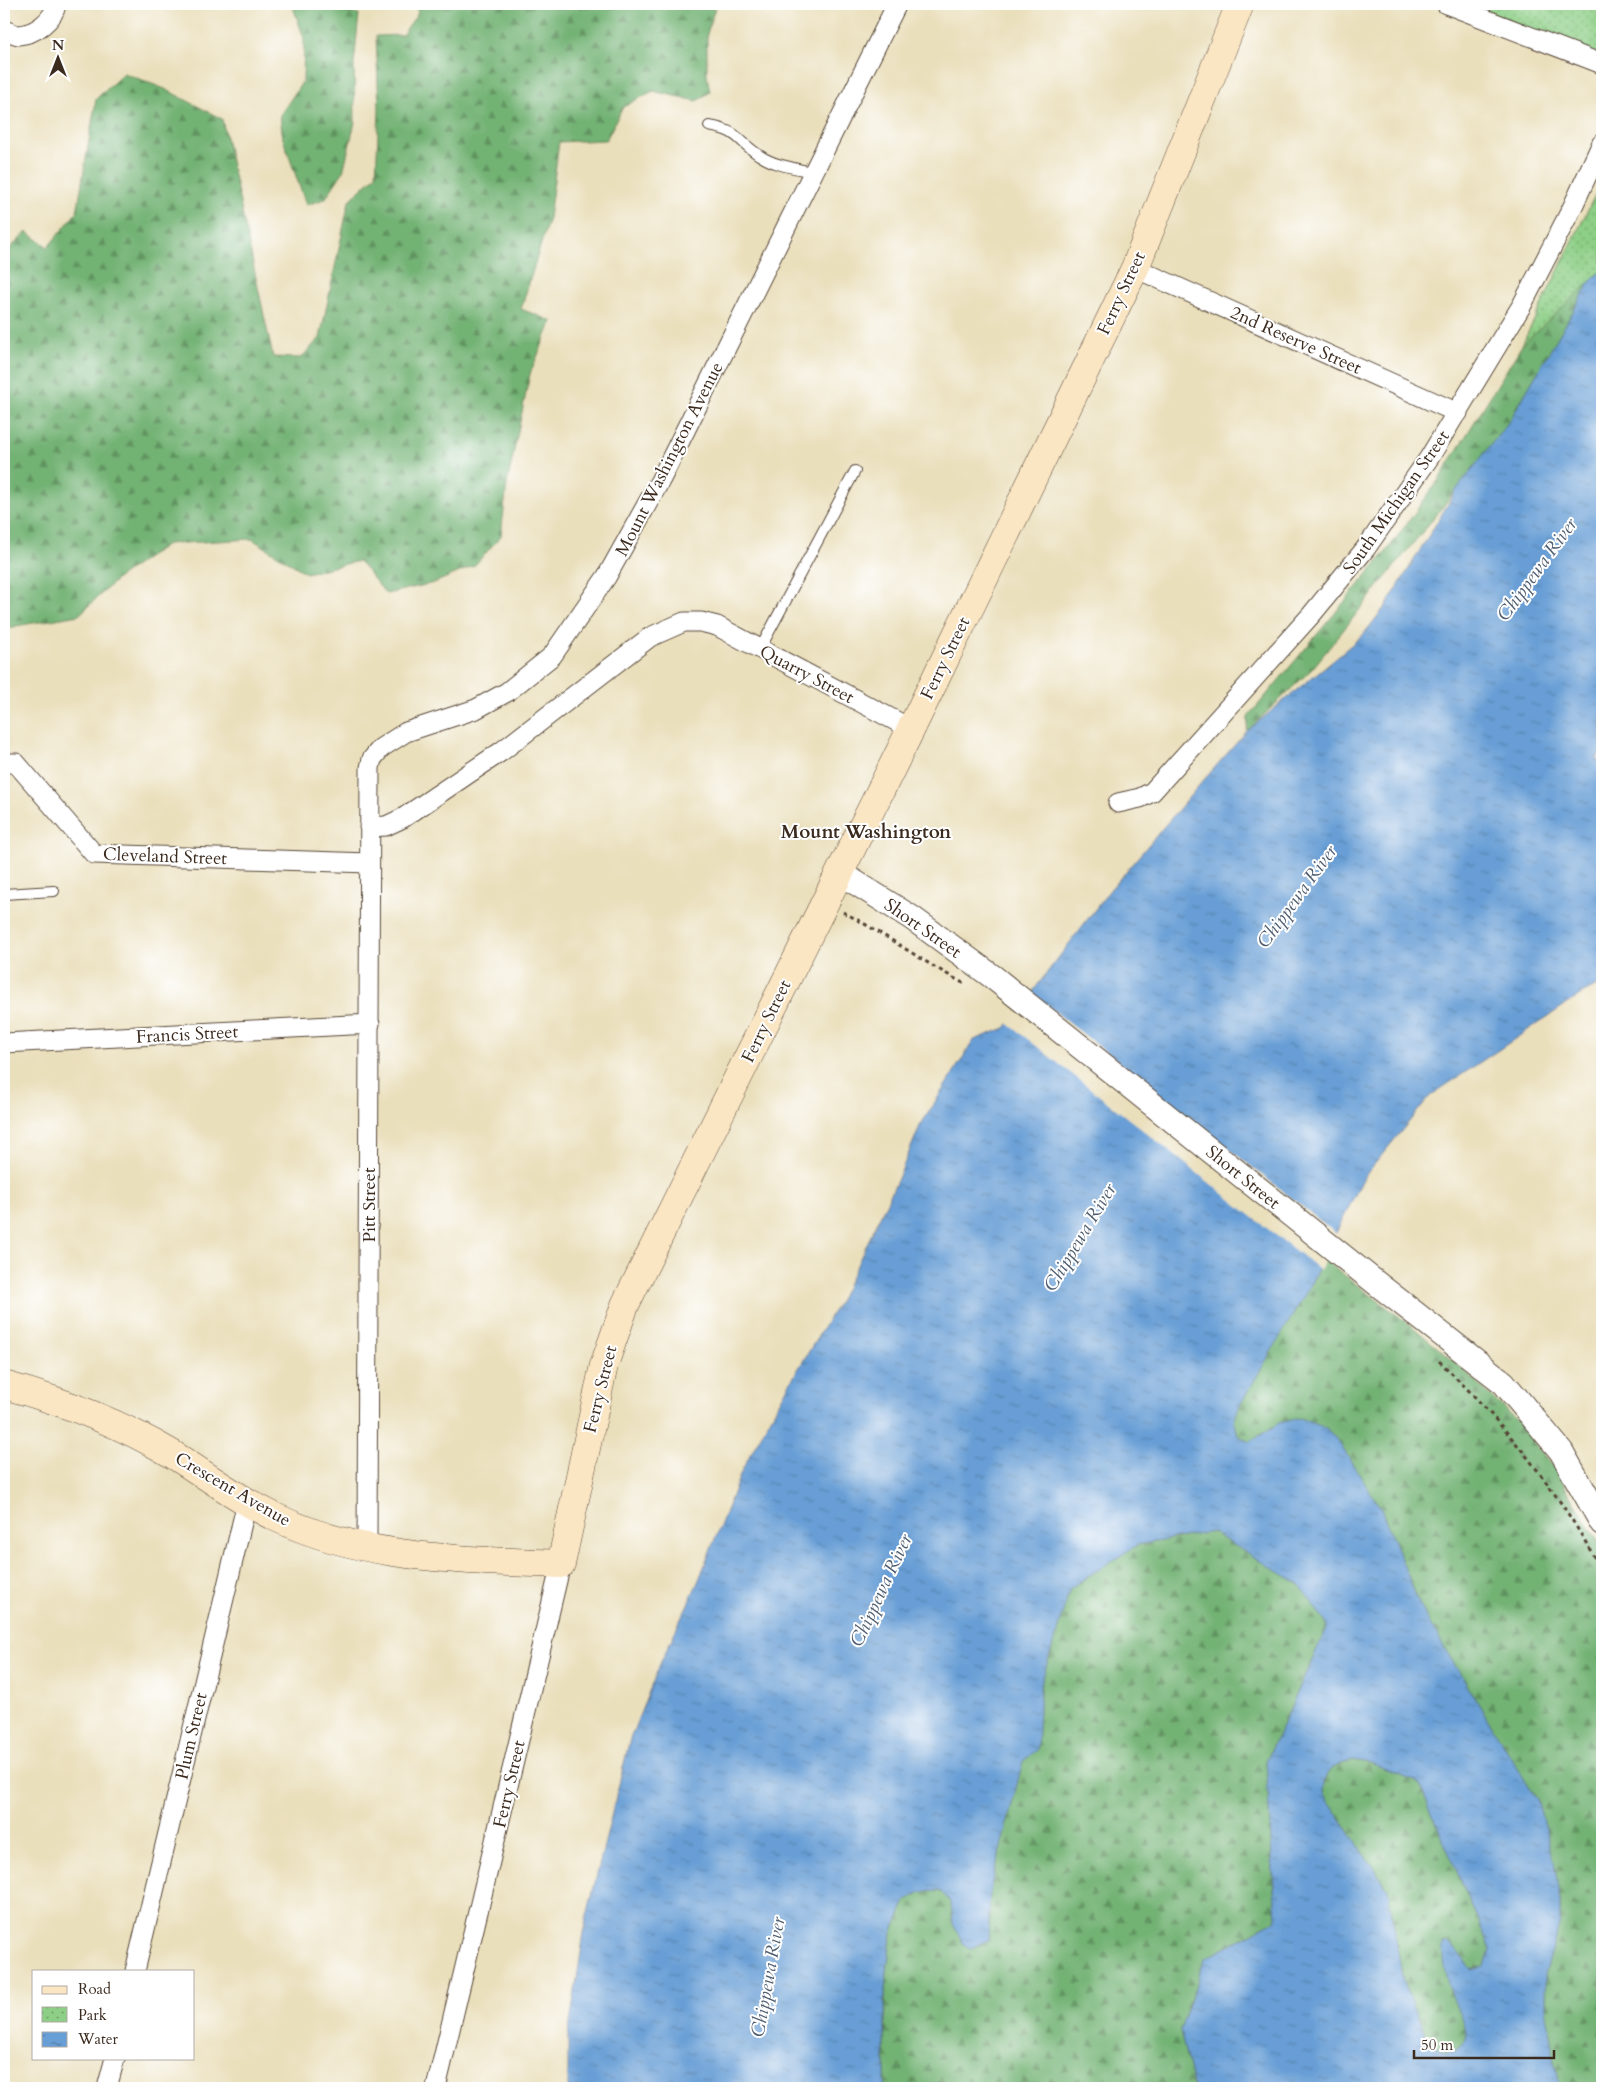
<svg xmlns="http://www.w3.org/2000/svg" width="1606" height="2092" font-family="Cardo,serif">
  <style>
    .forest { fill: url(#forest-firs); stroke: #566e48 }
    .park { fill: url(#park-dots); stroke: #647c52 }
    .water { fill: url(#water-ripples); stroke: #51647a; fill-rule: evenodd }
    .pier { fill: #eadfbb }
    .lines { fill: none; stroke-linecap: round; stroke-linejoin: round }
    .service-casing { stroke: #554536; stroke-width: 12 }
    .minor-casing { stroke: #554536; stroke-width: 21 }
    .tertiary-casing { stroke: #554536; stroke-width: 26 }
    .secondary-casing { stroke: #554536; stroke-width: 29 }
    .path { stroke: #554536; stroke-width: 3; stroke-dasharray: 4 4; stroke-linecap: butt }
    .service { stroke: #fff; stroke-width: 10 }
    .minor { stroke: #fff; stroke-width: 19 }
    .tertiary { stroke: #fff; stroke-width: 24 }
    .secondary { stroke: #fbe6c4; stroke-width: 28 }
    .labels { text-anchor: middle; stroke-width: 4; stroke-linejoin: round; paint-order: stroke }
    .street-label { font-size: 18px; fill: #3b2a1e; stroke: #fff }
    .water-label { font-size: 19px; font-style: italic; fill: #4f5e70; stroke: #fff }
    .neighbourhood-label { font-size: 19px; font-weight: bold; fill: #3b2a1e; stroke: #fff }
  </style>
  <defs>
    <pattern id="forest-firs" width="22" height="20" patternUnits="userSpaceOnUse" patternTransform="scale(1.25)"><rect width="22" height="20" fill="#72b273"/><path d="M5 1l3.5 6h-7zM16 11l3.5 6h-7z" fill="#5f915e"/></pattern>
    <pattern id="park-dots" width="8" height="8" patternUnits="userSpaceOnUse" patternTransform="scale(1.25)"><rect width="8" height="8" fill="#8dcf86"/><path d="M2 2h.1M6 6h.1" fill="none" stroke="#74a86d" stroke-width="1.8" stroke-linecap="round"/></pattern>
    <pattern id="water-ripples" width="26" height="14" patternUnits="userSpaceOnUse" patternTransform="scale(1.25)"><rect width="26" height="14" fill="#679ed5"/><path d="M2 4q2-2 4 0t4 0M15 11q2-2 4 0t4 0" fill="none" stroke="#5681ac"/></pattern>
  </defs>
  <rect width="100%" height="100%" fill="#fff"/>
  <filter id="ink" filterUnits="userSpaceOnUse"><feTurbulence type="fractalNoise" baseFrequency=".02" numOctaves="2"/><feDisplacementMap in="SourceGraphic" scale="10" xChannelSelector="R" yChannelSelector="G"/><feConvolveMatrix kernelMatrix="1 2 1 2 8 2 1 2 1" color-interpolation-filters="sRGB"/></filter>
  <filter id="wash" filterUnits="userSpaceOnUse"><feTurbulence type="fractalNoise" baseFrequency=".0096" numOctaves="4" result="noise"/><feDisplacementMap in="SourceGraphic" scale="20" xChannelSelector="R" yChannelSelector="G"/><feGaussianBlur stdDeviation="1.12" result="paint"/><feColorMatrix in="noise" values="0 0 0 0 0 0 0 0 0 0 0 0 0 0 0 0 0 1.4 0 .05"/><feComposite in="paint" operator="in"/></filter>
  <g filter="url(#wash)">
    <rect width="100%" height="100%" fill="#eadfbb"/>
    <path class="forest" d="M292,4H341L343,12L359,14L354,64L355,122L343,172L325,199L306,205L283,139L280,115L303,81L304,38Z
      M415,4H716L707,34V75L710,92L697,101L653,91L623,107L606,140L559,142L549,218L521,309L552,321L530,374L507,484L501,536L474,566L434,583L386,594L359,561L306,573L252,539L167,544L118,578L79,615L16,626L4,632V254L27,232L48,247L77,212L96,99L124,73L165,89L222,119L273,357L301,358L320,338L349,201L376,175L379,110L376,36L402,35L418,13Z
      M1602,181V270L1590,282L1510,420L1457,489L1312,669L1247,731L1248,717L1386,552L1438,481L1522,345Z
      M1323,1259L1408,1323L1456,1363L1517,1421L1554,1468L1602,1547V2088H1560L1545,2010V1975L1560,1922V1901L1554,1861L1537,1800L1422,1611L1381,1509L1338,1441L1326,1428L1279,1423L1250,1442L1238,1435L1234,1420L1239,1405L1307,1291Z
      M1212,1532L1300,1584L1328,1626L1266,1761L1276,1920L1205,1958L1180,2031L1194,2088H885V1989L891,1935L906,1901L920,1892L940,1891L951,1902L953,1924L988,1940L990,1890L1023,1761L1037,1749L1040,1687L1070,1588L1137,1545Z
      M1352,1760L1365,1762L1415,1780L1423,1792L1490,1949L1485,1966L1471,1970L1452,1945L1446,1976L1467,2034L1465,2042L1455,2051L1445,2053L1429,2044L1402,1977L1388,1889L1323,1794C1325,1768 1329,1769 1352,1760Z"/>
    <path class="park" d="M1446,4H1602V64Z
      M1602,181V270L1522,345Z"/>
    <path class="water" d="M1602,270V749L1596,761L1602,760V983L1580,995L1430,1096L1364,1177L1307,1291L1240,1405L1234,1420L1238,1435L1250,1442L1279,1423L1299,1418L1326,1428L1338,1441L1381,1509L1422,1611L1537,1800L1554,1861L1560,1901V1922L1545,1975V2010L1560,2088H1194L1180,2031L1205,1958L1276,1920L1266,1761L1328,1626L1299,1584L1212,1532L1137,1545L1070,1588L1040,1687L1037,1750L1023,1761L990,1890L988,1940L971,1948L964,1945L953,1924L951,1902L940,1891L920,1892L906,1901L891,1935L885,1989V2088H568V2036L586,1920L630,1739L660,1664L698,1582L743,1468L788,1386L840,1300L897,1181L920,1126L974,1040L1005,1028L1109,891L1202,782L1247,731L1362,636L1388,603L1457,489L1510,420L1590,282ZM1352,1760L1365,1762L1415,1780L1423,1792L1490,1949L1485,1966L1472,1970L1452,1945L1447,1942L1443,1944C1440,1974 1457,2006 1467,2034L1465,2042L1455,2051L1445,2053L1429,2044L1402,1977L1388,1889L1323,1794C1325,1768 1329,1769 1352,1760Z"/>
    <path class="pier" d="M1030,992L1338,1235L1320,1270L1006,1022Z"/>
  </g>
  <g filter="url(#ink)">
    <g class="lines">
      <defs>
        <path id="service" d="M709,126C740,131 737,141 759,155C775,166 795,168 813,172
          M760,649L855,471
          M4,894L54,891"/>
        <path id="minor" d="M1446,4L1602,64
          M4,30C8,31 15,35 19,35C35,34 54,20 56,4
          M1135,268L1458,413
          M4,763H16L94,854L369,863
          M1118,803L1140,798L1152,792L1312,614L1366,548L1429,458L1522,305L1573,206L1602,143
          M369,827L386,826L403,818L502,751L650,637L684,622H701L717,626L911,729
          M4,1043L370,1024
          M367,1547L370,768L372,759L381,748L406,732L476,709L507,692L552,656L607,576L661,479L897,4
          M135,1971L247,1502
          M107,2088L115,2058
          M436,2088L561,1564"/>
        <path id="tertiary" d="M840,873L912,918L993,977L1380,1286L1504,1383L1561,1451L1602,1523"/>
        <path id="secondary" d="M4,1385C62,1401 120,1423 172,1454C206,1475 239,1500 275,1517C364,1560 465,1560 561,1564L604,1365L625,1305L911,729L1135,268L1240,4"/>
      </defs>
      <use href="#service" class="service-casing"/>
      <use href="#minor" class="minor-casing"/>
      <use href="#tertiary" class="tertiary-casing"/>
      <use href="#secondary" class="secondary-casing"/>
      <path class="path" d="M843,912C885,934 923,962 965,984
        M1439,1361C1503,1422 1562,1494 1602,1572"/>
      <use href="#service" class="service"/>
      <use href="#minor" class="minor"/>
      <use href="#tertiary" class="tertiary"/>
      <use href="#secondary" class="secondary"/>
    </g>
  </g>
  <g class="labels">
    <g class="street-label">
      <text transform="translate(1121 293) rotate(-65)" y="6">Ferry Street</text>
      <text transform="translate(1296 340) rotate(24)" y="6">2nd Reserve Street</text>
      <text transform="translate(669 459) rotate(-63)" y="6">Mount Washington Avenue</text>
      <text transform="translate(1396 502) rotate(-55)" y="6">South Michigan Street</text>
      <text transform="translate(945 658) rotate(-64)" y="6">Ferry Street</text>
      <text transform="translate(807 674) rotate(28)" y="6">Quarry Street</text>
      <text transform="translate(165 856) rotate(2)" y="6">Cleveland Street</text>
      <text transform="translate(923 928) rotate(35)" y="6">Short Street</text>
      <text transform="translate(766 1021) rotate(-64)" y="6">Ferry Street</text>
      <text transform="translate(187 1034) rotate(-3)" y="6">Francis Street</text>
      <text transform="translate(1243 1177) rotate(39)" y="6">Short Street</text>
      <text transform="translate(369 1205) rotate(-90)" y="6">Pitt Street</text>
      <text transform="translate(600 1389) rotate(-76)" y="6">Ferry Street</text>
      <text transform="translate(233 1489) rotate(30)" y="6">Crescent Avenue</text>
      <text transform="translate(191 1736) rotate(-77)" y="6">Plum Street</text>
      <text transform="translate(509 1784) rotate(-77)" y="6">Ferry Street</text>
    </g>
    <g class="water-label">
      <text transform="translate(1536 569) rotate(-54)" y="7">Chippewa River</text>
      <text transform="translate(1296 896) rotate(-54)" y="7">Chippewa River</text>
      <text transform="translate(1079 1237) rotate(-59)" y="7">Chippewa River</text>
      <text transform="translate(880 1590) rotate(-65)" y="7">Chippewa River</text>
      <text transform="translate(767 1977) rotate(-80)" y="7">Chippewa River</text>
    </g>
    <g class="neighbourhood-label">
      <text x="866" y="838">Mount Washington</text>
    </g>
  </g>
  <rect width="1606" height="2092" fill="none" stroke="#fff" stroke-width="20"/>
  <rect x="32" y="1970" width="162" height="90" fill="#ffffff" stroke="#b1aaa5"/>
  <rect x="42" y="1986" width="25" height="8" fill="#fbe6c4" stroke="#b1aaa5"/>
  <text x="78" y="1994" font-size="15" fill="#3b2a1e">Road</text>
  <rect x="42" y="2007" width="25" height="15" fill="url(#park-dots)" stroke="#b1aaa5"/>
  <text x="78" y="2020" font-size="15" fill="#3b2a1e">Park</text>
  <rect x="42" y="2032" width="25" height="15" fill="url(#water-ripples)" stroke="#b1aaa5"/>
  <text x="78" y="2044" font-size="15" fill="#3b2a1e">Water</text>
  <g transform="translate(58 58)" stroke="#ffffff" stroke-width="4" paint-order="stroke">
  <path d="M0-4L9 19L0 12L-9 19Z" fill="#3b2a1e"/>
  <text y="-8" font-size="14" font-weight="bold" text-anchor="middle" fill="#3b2a1e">N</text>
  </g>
  <path d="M1414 2050v8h140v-8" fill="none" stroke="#3b2a1e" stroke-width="2.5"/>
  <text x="1421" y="2050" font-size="15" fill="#3b2a1e" stroke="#ffffff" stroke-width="4" paint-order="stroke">50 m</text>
</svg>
